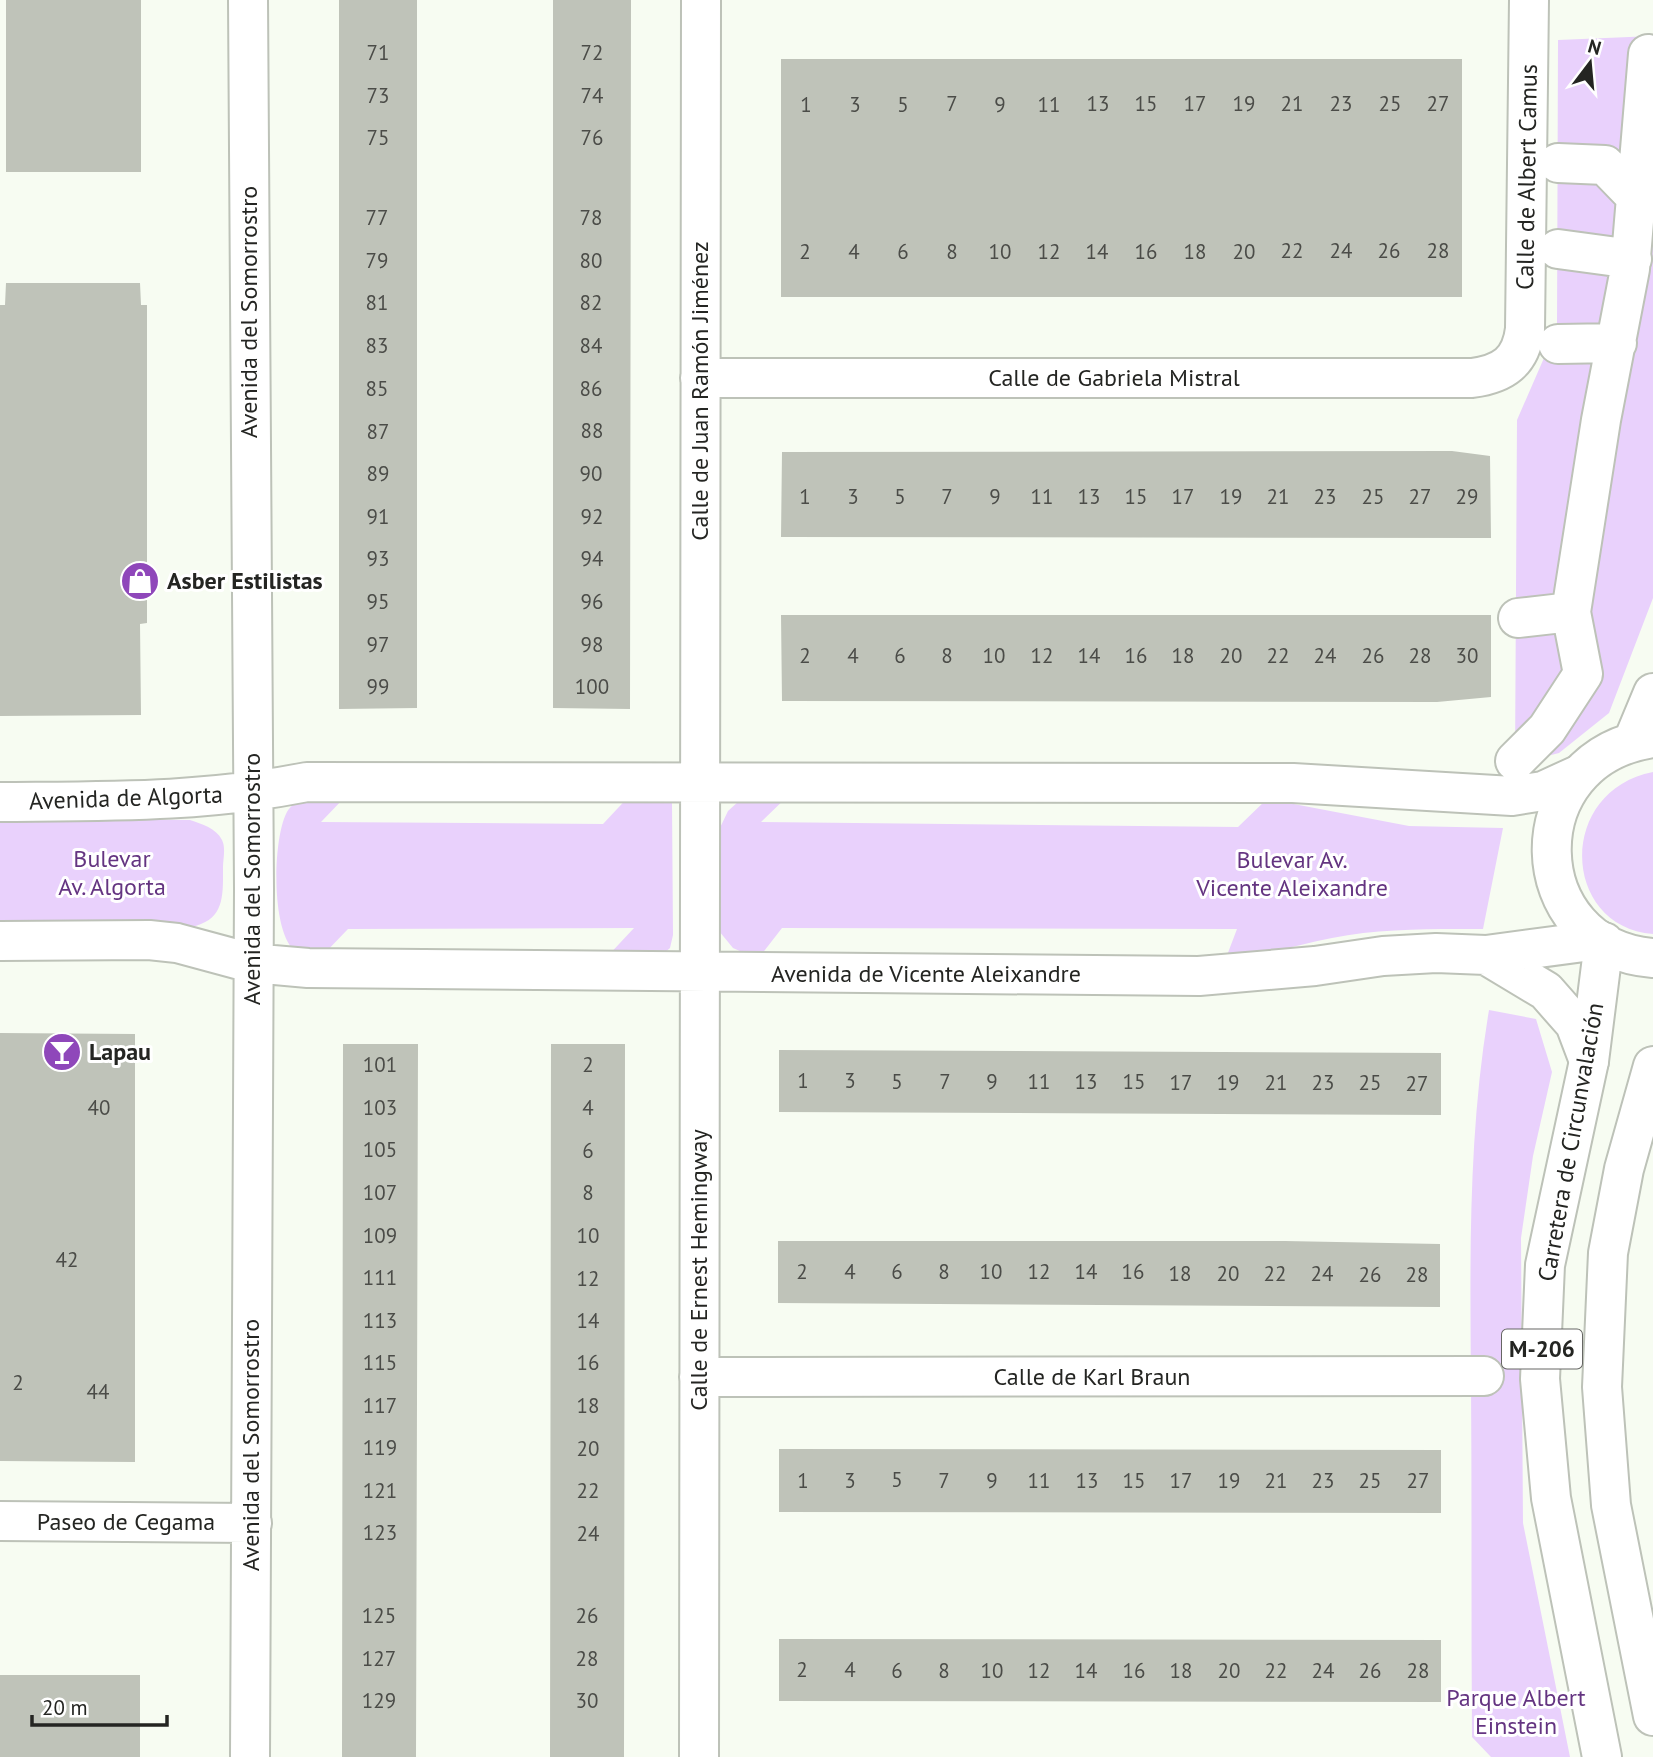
<svg xmlns="http://www.w3.org/2000/svg" width="1653" height="1757" font-family="'PT Sans',sans-serif">
  <style>
    .green { fill: #e9d1fc }
    .building { fill: #bfc3b9 }
    .lines { fill: none; stroke-linecap: round; stroke-linejoin: round }
    .street-casing { stroke: #bdc2b8; stroke-width: 42 }
    .primary-casing { stroke: #bdc2b8; stroke-width: 42 }
    .street { stroke: #fff; stroke-width: 38 }
    .primary { stroke: #fff; stroke-width: 38 }
    .labels { text-anchor: middle; stroke-width: 6; stroke-linejoin: round; paint-order: stroke }
    .number-label { font-size: 21px; fill: #4b4c48 }
    .shield { fill: #fff; stroke: #666664; stroke-width: 2 }
    .shield-label { font-size: 23px; font-weight: bold; fill: #242522 }
    .street-label { font-size: 24px; fill: #242522; stroke: #fff }
    .poi-label { font-size: 24px; font-weight: bold; fill: #242522; stroke: #fff; text-anchor: start }
    .park-label { font-size: 24px; fill: #643481; stroke: #fff }
  </style>
  <rect width="100%" height="100%" fill="#f7fcf2"/>
  <path class="green" d="M1653,36V598L1609,713L1559,753L1532,760L1515,761L1517,420L1557,328L1558,40Z
    M1653,772V934C1561,927 1556,791 1653,772Z
    M633,792L667,798L672,803L673,935L670,948L663,954L605,959L634,928L348,929L322,956L294,950C271,929 273,841 286,814C289,807 295,803 301,798L345,797L321,822L603,824Z
    M790,794L761,822L1238,827L1267,799L1409,826L1503,828L1483,929C1433,929 1382,928 1332,938C1296,945 1263,956 1226,958L1237,929L782,928L758,959L733,948L719,931L717,834L728,811L739,801Z
    M0,818L190,820C202,824 216,828 222,840C226,848 223,859 223,867C223,896 225,920 191,927L0,926Z
    M1489,1010L1536,1019L1552,1072L1533,1156L1521,1238L1523,1523L1570,1757H1491L1472,1737C1471,1620 1472,1503 1471,1386C1470,1261 1468,1134 1489,1010Z"/>
  <path class="building" d="M6,0H141V172H6Z
    M339,0H417V708L339,709Z
    M553,0H631L630,709L553,708Z
    M781,59H1462V297H781Z
    M6,283H140L141,305H147V623L140,624L141,715L0,716V305H5Z
    M1452,451L1490,456L1491,538L781,537L782,452Z
    M781,615H1491V697L1437,702L782,701Z
    M0,1033L135,1034V1462L0,1461Z
    M343,1044H418L416,1757H342Z
    M551,1044H625L624,1757H550Z
    M779,1050L1441,1053V1115L779,1112Z
    M778,1241H1285L1440,1244V1307L778,1303Z
    M779,1449L1441,1450V1513L779,1512Z
    M779,1639L1441,1640V1702L779,1701Z
    M0,1675H140V1757H0Z"/>
  <g class="lines">
    <defs>
      <path id="street" d="M248,0L254,889L250,1757
        M1558,163L1605,165L1637,198
        M1558,249L1632,259
        M1558,344L1617,343
        M700,378H1472C1503,374 1521,362 1525,329L1529,0
        M1518,618L1571,612
        M1515,761L1547,729L1583,674L1571,612L1601,420L1630,269L1648,54
        M0,802C107,801 201,803 307,782L1293,783L1512,796L1543,791L1578,775
        M0,941L149,940L177,943L251,963L308,968L1199,976L1315,966L1383,956L1436,953L1486,955L1599,940
        M1486,955L1546,991L1575,1024L1589,1061
        M699,1377L1484,1376
        M0,1521L252,1523
        M699,1757L701,0"/>
      <path id="primary" d="M1653,738C1514,758 1522,948 1653,958
        M1633,741L1653,693
        M1653,1066L1624,1169L1608,1253L1602,1387L1611,1505L1653,1716
        M1602,1757L1551,1498L1540,1379L1545,1265L1589,1061L1604,942"/>
    </defs>
    <use href="#street" class="street-casing"/>
    <use href="#primary" class="primary-casing"/>
    <use href="#street" class="street"/>
    <use href="#primary" class="primary"/>
  </g>
  <defs>
    <symbol id="shop-disc" viewBox="-11 -11 22 22"><circle r="9.5" fill="#8f47ba" stroke="#fff"/><path d="M-5-2.5h2.3a2.7 3.5 0 0 1 5.4 0H5L5.5 6h-11ZM-1.5-2.5h3a1.5 2.3 0 0 0-3 0Z" fill="#fff"/></symbol>
    <symbol id="bar-disc" viewBox="-11 -11 22 22"><circle r="9.5" fill="#8f47ba" stroke="#fff"/><path d="M-6-5H6L.8 .8V4.5H3.5V6h-7V4.5H-.8V.8Z" fill="#fff"/></symbol>
  </defs>
  <g fill-rule="evenodd">
    <use href="#shop-disc" x="118" y="559" width="44" height="44"/>
    <use href="#bar-disc" x="40" y="1030" width="44" height="44"/>
  </g>
  <g class="labels">
    <g class="number-label">
      <text x="378" y="60">71</text>
      <text x="592" y="60">72</text>
      <text x="378" y="103">73</text>
      <text x="592" y="103">74</text>
      <text x="952" y="111">7</text>
      <text x="1098" y="111">13</text>
      <text x="1146" y="111">15</text>
      <text x="1195" y="111">17</text>
      <text x="1244" y="111">19</text>
      <text x="1292" y="111">21</text>
      <text x="1341" y="111">23</text>
      <text x="1390" y="111">25</text>
      <text x="1438" y="111">27</text>
      <text x="806" y="112">1</text>
      <text x="855" y="112">3</text>
      <text x="903" y="112">5</text>
      <text x="1000" y="112">9</text>
      <text x="1049" y="112">11</text>
      <text x="378" y="145">75</text>
      <text x="592" y="145">76</text>
      <text x="377" y="225">77</text>
      <text x="591" y="225">78</text>
      <text x="1292" y="258">22</text>
      <text x="1341" y="258">24</text>
      <text x="1389" y="258">26</text>
      <text x="1438" y="258">28</text>
      <text x="805" y="259">2</text>
      <text x="854" y="259">4</text>
      <text x="903" y="259">6</text>
      <text x="952" y="259">8</text>
      <text x="1000" y="259">10</text>
      <text x="1049" y="259">12</text>
      <text x="1097" y="259">14</text>
      <text x="1146" y="259">16</text>
      <text x="1195" y="259">18</text>
      <text x="1244" y="259">20</text>
      <text x="377" y="268">79</text>
      <text x="591" y="268">80</text>
      <text x="377" y="310">81</text>
      <text x="591" y="310">82</text>
      <text x="377" y="353">83</text>
      <text x="591" y="353">84</text>
      <text x="377" y="396">85</text>
      <text x="591" y="396">86</text>
      <text x="592" y="438">88</text>
      <text x="378" y="439">87</text>
      <text x="378" y="481">89</text>
      <text x="591" y="481">90</text>
      <text x="805" y="504">1</text>
      <text x="853" y="504">3</text>
      <text x="900" y="504">5</text>
      <text x="947" y="504">7</text>
      <text x="995" y="504">9</text>
      <text x="1042" y="504">11</text>
      <text x="1089" y="504">13</text>
      <text x="1136" y="504">15</text>
      <text x="1183" y="504">17</text>
      <text x="1231" y="504">19</text>
      <text x="1278" y="504">21</text>
      <text x="1325" y="504">23</text>
      <text x="1373" y="504">25</text>
      <text x="1420" y="504">27</text>
      <text x="1467" y="504">29</text>
      <text x="378" y="524">91</text>
      <text x="592" y="524">92</text>
      <text x="378" y="566">93</text>
      <text x="592" y="566">94</text>
      <text x="378" y="609">95</text>
      <text x="592" y="609">96</text>
      <text x="378" y="652">97</text>
      <text x="592" y="652">98</text>
      <text x="805" y="663">2</text>
      <text x="853" y="663">4</text>
      <text x="900" y="663">6</text>
      <text x="947" y="663">8</text>
      <text x="994" y="663">10</text>
      <text x="1042" y="663">12</text>
      <text x="1089" y="663">14</text>
      <text x="1136" y="663">16</text>
      <text x="1183" y="663">18</text>
      <text x="1231" y="663">20</text>
      <text x="1278" y="663">22</text>
      <text x="1325" y="663">24</text>
      <text x="1373" y="663">26</text>
      <text x="1420" y="663">28</text>
      <text x="1467" y="663">30</text>
      <text x="378" y="694">99</text>
      <text x="592" y="694">100</text>
      <text x="380" y="1072">101</text>
      <text x="588" y="1072">2</text>
      <text x="803" y="1088">1</text>
      <text x="850" y="1088">3</text>
      <text x="897" y="1089">5</text>
      <text x="945" y="1089">7</text>
      <text x="992" y="1089">9</text>
      <text x="1039" y="1089">11</text>
      <text x="1086" y="1089">13</text>
      <text x="1134" y="1089">15</text>
      <text x="1181" y="1090">17</text>
      <text x="1228" y="1090">19</text>
      <text x="1276" y="1090">21</text>
      <text x="1323" y="1090">23</text>
      <text x="1370" y="1090">25</text>
      <text x="1417" y="1091">27</text>
      <text x="99" y="1115">40</text>
      <text x="380" y="1115">103</text>
      <text x="588" y="1115">4</text>
      <text x="380" y="1157">105</text>
      <text x="588" y="1158">6</text>
      <text x="380" y="1200">107</text>
      <text x="588" y="1200">8</text>
      <text x="380" y="1243">109</text>
      <text x="588" y="1243">10</text>
      <text x="67" y="1267">42</text>
      <text x="802" y="1279">2</text>
      <text x="850" y="1279">4</text>
      <text x="897" y="1279">6</text>
      <text x="944" y="1279">8</text>
      <text x="991" y="1279">10</text>
      <text x="1039" y="1279">12</text>
      <text x="1086" y="1279">14</text>
      <text x="1133" y="1279">16</text>
      <text x="1180" y="1281">18</text>
      <text x="1228" y="1281">20</text>
      <text x="1275" y="1281">22</text>
      <text x="1322" y="1281">24</text>
      <text x="1370" y="1282">26</text>
      <text x="1417" y="1282">28</text>
      <text x="380" y="1285">111</text>
      <text x="588" y="1286">12</text>
      <text x="380" y="1328">113</text>
      <text x="588" y="1328">14</text>
      <text x="380" y="1370">115</text>
      <text x="588" y="1370">16</text>
      <text x="18" y="1390">2</text>
      <text x="98" y="1399">44</text>
      <text x="380" y="1413">117</text>
      <text x="588" y="1413">18</text>
      <text x="380" y="1455">119</text>
      <text x="588" y="1456">20</text>
      <text x="897" y="1487">5</text>
      <text x="803" y="1488">1</text>
      <text x="850" y="1488">3</text>
      <text x="944" y="1488">7</text>
      <text x="992" y="1488">9</text>
      <text x="1039" y="1488">11</text>
      <text x="1087" y="1488">13</text>
      <text x="1134" y="1488">15</text>
      <text x="1181" y="1488">17</text>
      <text x="1229" y="1488">19</text>
      <text x="1276" y="1488">21</text>
      <text x="1323" y="1488">23</text>
      <text x="1370" y="1488">25</text>
      <text x="1418" y="1488">27</text>
      <text x="380" y="1498">121</text>
      <text x="588" y="1498">22</text>
      <text x="380" y="1540">123</text>
      <text x="588" y="1541">24</text>
      <text x="379" y="1623">125</text>
      <text x="587" y="1623">26</text>
      <text x="379" y="1666">127</text>
      <text x="587" y="1666">28</text>
      <text x="802" y="1677">2</text>
      <text x="850" y="1677">4</text>
      <text x="897" y="1678">6</text>
      <text x="944" y="1678">8</text>
      <text x="992" y="1678">10</text>
      <text x="1039" y="1678">12</text>
      <text x="1086" y="1678">14</text>
      <text x="1134" y="1678">16</text>
      <text x="1181" y="1678">18</text>
      <text x="1229" y="1678">20</text>
      <text x="1276" y="1678">22</text>
      <text x="1323" y="1678">24</text>
      <text x="1370" y="1678">26</text>
      <text x="1418" y="1678">28</text>
      <text x="379" y="1708">129</text>
      <text x="587" y="1708">30</text>
    </g>
    <rect class="shield" x="1502" y="1329.5" width="80" height="39" rx="5"/>
    <g class="shield-label">
      <text x="1542" y="1357">M-206</text>
    </g>
    <g class="street-label">
      <text transform="translate(1527 177) rotate(-89)" y="8">Calle de Albert Camus</text>
      <text transform="translate(249 312) rotate(-90)" y="8">Avenida del Somorrostro</text>
      <text x="1114" y="386">Calle de Gabriela Mistral</text>
      <text transform="translate(700 391) rotate(-90)" y="8">Calle de Juan Ramón Jiménez</text>
      <text transform="translate(126 798) rotate(-2)" y="8">Avenida de Algorta</text>
      <text transform="translate(252 879) rotate(-90)" y="8">Avenida del Somorrostro</text>
      <text x="926" y="982">Avenida de Vicente Aleixandre</text>
      <text transform="translate(1571 1142) rotate(-80)" y="8">Carretera de Circunvalación</text>
      <text transform="translate(699 1270) rotate(-90)" y="8">Calle de Ernest Hemingway</text>
      <text x="1092" y="1385">Calle de Karl Braun</text>
      <text transform="translate(251 1445) rotate(-90)" y="8">Avenida del Somorrostro</text>
      <text x="126" y="1530">Paseo de Cegama</text>
    </g>
    <g class="poi-label">
      <text x="167" y="589">Asber Estilistas</text>
      <text x="89" y="1060">Lapau</text>
    </g>
    <g class="park-label">
      <text x="112" y="867">Bulevar<tspan x="112" dy="28">Av. Algorta</tspan></text>
      <text x="1292" y="868">Bulevar Av.<tspan x="1292" dy="28">Vicente Aleixandre</tspan></text>
      <text x="1516" y="1706">Parque Albert<tspan x="1516" dy="28">Einstein</tspan></text>
    </g>
  </g>
  <g transform="translate(1590 63) rotate(16)" stroke="#ffffff" stroke-width="5" paint-order="stroke">
  <path d="M0-5L12 26L0 18L-12 26Z" fill="#242522"/>
  <text y="-10" font-size="19" font-weight="bold" text-anchor="middle" fill="#242522">N</text>
  </g>
  <path d="M32 1715v10h135v-10" fill="none" stroke="#242522" stroke-width="3.5"/>
  <text x="42" y="1715" font-size="21" fill="#242522" stroke="#ffffff" stroke-width="5" paint-order="stroke">20 m</text>
</svg>
